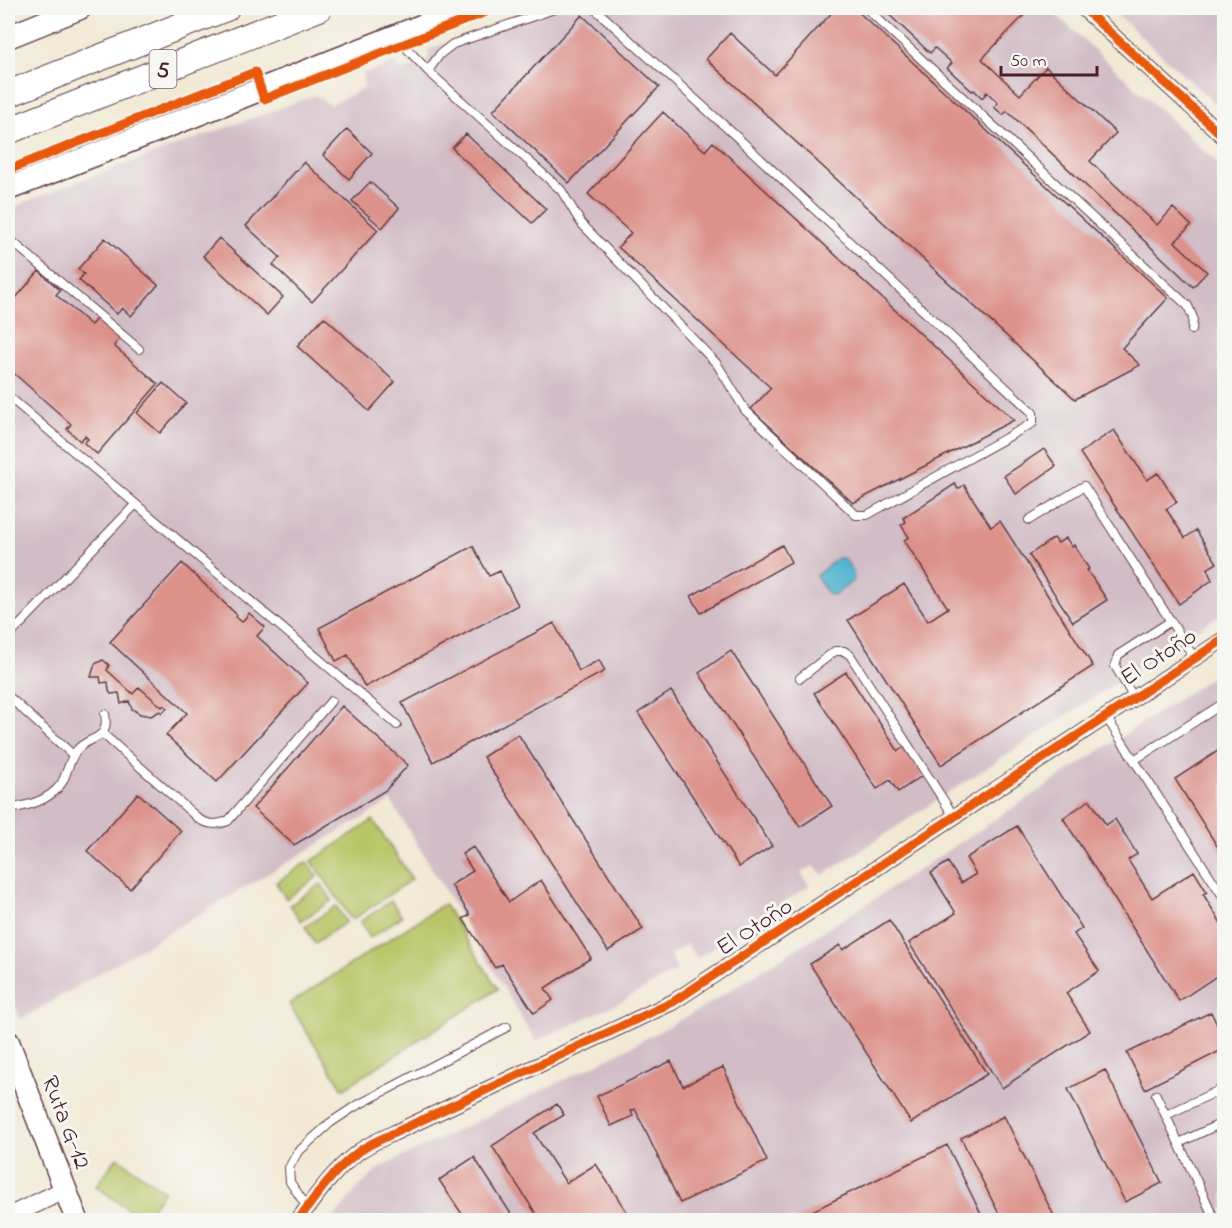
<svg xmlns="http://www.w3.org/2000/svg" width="1232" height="1228" font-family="'Indie Flower',sans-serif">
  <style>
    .industrial { fill: #d2bdc6 }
    .green { fill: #b8c668; stroke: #81724a; stroke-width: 1.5 }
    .water { fill: #51b5d0; stroke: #4e6a7e; stroke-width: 1.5 }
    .building { fill: #dc918a }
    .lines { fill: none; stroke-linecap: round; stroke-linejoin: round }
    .service-casing { stroke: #633d44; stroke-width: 10 }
    .minor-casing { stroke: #633d44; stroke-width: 17 }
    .tertiary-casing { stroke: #633d44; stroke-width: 20 }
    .primary-casing { stroke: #633d44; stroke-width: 25 }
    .motorway-casing { stroke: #633d44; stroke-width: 28 }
    .service { stroke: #fff; stroke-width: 8 }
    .minor { stroke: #fff; stroke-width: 15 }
    .tertiary { stroke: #fff; stroke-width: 18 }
    .primary { stroke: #fff; stroke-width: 22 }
    .motorway { stroke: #fff; stroke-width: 26 }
    .cycleway-casing { stroke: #f6f6f2; stroke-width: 13 }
    .cycleway { stroke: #e8590c; stroke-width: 9 }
    .labels { text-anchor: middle; stroke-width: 6; stroke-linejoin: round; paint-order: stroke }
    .shield { fill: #f6f6f2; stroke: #7e6067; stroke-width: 1.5 }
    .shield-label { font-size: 22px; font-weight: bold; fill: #4a1f2b }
    .street-label { font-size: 24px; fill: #4a1f2b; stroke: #f6f6f2 }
  </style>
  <rect width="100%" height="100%" fill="#f6f6f2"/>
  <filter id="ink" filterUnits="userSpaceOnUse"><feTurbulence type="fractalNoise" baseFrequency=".0167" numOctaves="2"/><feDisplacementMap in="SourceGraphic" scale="12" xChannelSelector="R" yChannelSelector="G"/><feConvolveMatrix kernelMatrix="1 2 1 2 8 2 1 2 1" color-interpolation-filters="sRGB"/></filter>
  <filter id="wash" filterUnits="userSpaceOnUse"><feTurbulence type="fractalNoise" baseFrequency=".008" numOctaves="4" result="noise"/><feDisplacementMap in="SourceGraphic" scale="24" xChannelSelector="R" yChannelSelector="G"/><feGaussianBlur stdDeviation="1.35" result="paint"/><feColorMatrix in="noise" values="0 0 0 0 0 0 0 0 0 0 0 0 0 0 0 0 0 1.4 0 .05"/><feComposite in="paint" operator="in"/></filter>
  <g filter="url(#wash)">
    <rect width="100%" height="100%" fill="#f1e9d4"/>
    <path class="industrial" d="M534,8H1049L1224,169V612L823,875L814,866L801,873L809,886L697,958L687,944L670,955L677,970L621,1002L536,1041L391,801L20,1020L8,986V212L23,203L71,184L316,95L330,105L364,88L363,74L393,63L403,70L421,64L428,61V50Z
      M1109,8H1224V112L1130,26Z
      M1224,669V1208L1199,1220H332L357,1189L381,1167L609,1058L699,1010L876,898Z"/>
    <path class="green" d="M373,820L412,879L352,920L312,861Z
      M307,862L317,877L286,899L276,883Z
      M321,884L332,900L301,921L290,905Z
      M391,901L402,916L370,938L360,922Z
      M444,904L498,989L343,1089L289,1004Z
      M336,906L346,922L315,943L305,927Z
      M117,1157L164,1191L143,1220L96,1186Z"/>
    <path class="water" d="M837,558H843C849,563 854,573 854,580L835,595L828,594L816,576Z"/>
    <g id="blocks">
      <path class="building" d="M836,8H854L1168,298L1122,348L1140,365L1075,399L706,59L730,33L775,75Z
        M882,8H1031L982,59L1020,95L1046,67L1116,133L1090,161L1157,225L1173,208L1191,225L1175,242L1207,272L1193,287L1007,111L1003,115L994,107L998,103L987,92L982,98L974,90L972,91L947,68L952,63L935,48L930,53Z
        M582,15L659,87L569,183L493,111Z
        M663,112L705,151L713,142L1014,420L853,503L751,409L771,388L618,247L631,233L588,194Z
        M347,129L372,153L349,179L323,155Z
        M466,134L546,209L532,223L452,148Z
        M304,162L378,230L312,302L273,265L280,257L246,226Z
        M370,182L399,208L382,228L352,201Z
        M105,238L158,285L131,316L122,308L117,314L79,280L84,274L78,269Z
        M219,238L283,297L267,315L203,256Z
        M39,271L60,290L56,295L91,325L97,318L120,338L114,346L158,384L97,454L84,443L88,439L85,436L80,441L67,429L71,424L8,368V307Z
        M324,317L395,382L369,411L297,346Z
        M163,383L186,403L160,433L137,413Z
        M1114,430L1147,480L1158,473L1177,502L1166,509L1185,538L1196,530L1217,563L1207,569L1212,580L1179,604L1080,453Z
        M1044,449L1056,466L1016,494L1004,476Z
        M955,484L958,489L964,485L991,527L1000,521L1093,666L941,765L848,620L904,584L928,621L948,608L904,540L909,537L901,525L906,522L903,518Z
        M1054,538L1058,543L1066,538L1072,547L1074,545L1089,569L1087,570L1107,600L1073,622L1029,555Z
        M782,545L791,562L701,613L691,596Z
        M473,546L489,576L500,571L518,605L365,687L348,655L336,661L319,628Z
        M182,563L237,615L236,617L242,622L249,613L265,627L257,636L308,683L217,782L166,735L187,713L110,642Z
        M554,623L579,671L599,660L605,671L433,762L402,703Z
        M731,651L832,806L800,827L699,673Z
        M103,660L109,665L107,670L133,694L139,687L162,707L164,705L167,708L162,713L160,711L151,716L140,714L132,709L129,701L121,704L119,693L111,694L109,691L108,682L101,683L100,677H91L95,664Z
        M846,672L898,751L904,747L923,775L898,792L890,780L877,789L814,693Z
        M671,691L772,846L739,867L638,713Z
        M342,706L408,765L386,790L294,845L253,808Z
        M518,734L643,929L608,951L483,757Z
        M1224,747V857L1175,779Z
        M138,793L181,831L130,889L87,851Z
        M1090,800L1106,825L1115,819L1137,854L1128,860L1152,898L1194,871L1207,892L1203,894L1224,928V971L1179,1001L1063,818Z
        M1017,826L1082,928L1074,934L1099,971L1066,993L1090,1031L1002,1088L909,943L956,913L931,873L948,862L961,883L976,874L966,858Z
        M473,847L509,902L541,880L591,958L545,988L553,1000L534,1013L502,964L495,968L463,919L470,915L451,885L473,871L462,854Z
        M889,920L987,1074L911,1123L810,964L840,945L843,950Z
        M1211,1012L1224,1040V1049L1145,1089L1127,1053Z
        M671,1061L683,1086L723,1067L767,1161L680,1203L635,1109L631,1111L633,1116L611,1126L597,1096Z
        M1105,1070L1162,1183L1125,1202L1068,1089Z
        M557,1104L564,1115L534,1133L566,1183L596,1164L632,1220H540L492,1146Z
        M1004,1116L1056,1220H1002L961,1138Z
        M947,1145L984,1220H794Z
        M474,1157L515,1220H466L439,1180Z"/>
    </g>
  </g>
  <g filter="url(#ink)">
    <use href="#blocks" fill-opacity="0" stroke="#633d44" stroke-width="1.5"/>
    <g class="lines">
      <defs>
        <path id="service" d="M866,8L1188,306L1193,318L1192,330
          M398,39L428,71L561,190L581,223L717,364L745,410L856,515H867L1033,423V413L738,138L594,8
          M428,71L440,54L453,44L557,8
          M8,238L139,349
          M8,396L397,725
          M1029,520L1084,486L1195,659
          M8,637L135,505
          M800,678L835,651H844L850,655L955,818
          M8,696L73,755
          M1134,698L1115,666L1118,655L1171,621
          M1106,717L1224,898
          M103,734L200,820C210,825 217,825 228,821L331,701
          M1134,760L1224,703
          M8,809C27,806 49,801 61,784C68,773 69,759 77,750C89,735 110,742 105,714
          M1156,1095L1215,1220
          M1166,1115L1224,1088
          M1179,1143L1224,1122
          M307,1207L290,1182L289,1168L297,1153L330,1123L354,1107L507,1027"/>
        <path id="minor" d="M1083,8L1224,137
          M298,1220C315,1197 333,1171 357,1153C368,1144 382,1139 394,1133L673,1002L1224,639"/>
        <path id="tertiary" d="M8,1217L64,1190"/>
        <path id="primary" d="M8,37L80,8
          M8,189L467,8
          M8,1042L77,1220"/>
        <path id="motorway" d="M8,94L226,8
          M8,131L319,8"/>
      </defs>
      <use href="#service" class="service-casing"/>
      <use href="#minor" class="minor-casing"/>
      <use href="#tertiary" class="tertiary-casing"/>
      <use href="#primary" class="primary-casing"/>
      <use href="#motorway" class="motorway-casing"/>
      <use href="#service" class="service"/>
      <use href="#minor" class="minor"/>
      <use href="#tertiary" class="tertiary"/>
      <use href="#primary" class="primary"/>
      <use href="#motorway" class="motorway"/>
      <defs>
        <path id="cycleway" d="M1083,8L1224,137
          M8,170L255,72L264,99L496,8
          M298,1220C315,1197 333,1171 357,1153C368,1144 382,1139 394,1133L673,1002L1224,639"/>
      </defs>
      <use href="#cycleway" class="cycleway-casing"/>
      <use href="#cycleway" class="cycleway"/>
    </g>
  </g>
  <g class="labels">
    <rect class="shield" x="149.5" y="50" width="27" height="38" rx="4.5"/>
    <g class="shield-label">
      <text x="163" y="77">5</text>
    </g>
    <g class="street-label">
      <text transform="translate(1158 656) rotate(-33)" y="8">El Otoño</text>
      <text transform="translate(754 926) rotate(-33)" y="8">El Otoño</text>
      <text transform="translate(67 1122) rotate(69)" y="8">Ruta G-12</text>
    </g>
  </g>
  <rect width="1232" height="1228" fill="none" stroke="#f6f6f2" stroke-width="30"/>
  <path d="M1001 66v9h96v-9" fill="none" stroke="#4a1f2b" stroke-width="3"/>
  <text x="1010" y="66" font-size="18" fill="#4a1f2b" stroke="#f6f6f2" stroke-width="4.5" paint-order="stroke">50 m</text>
</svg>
